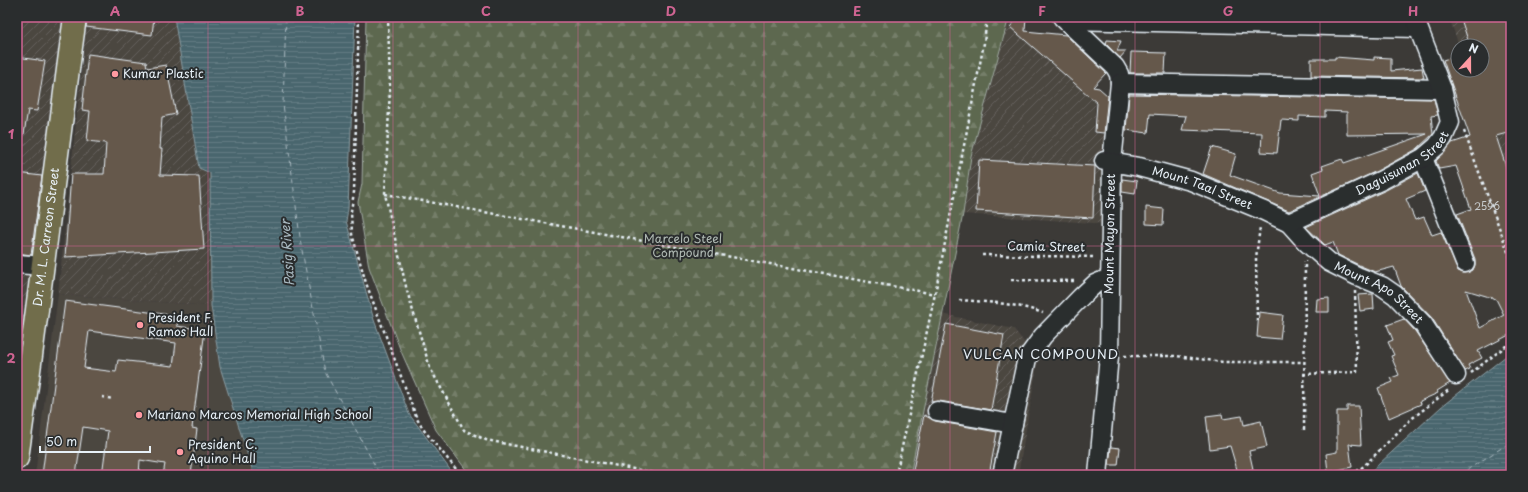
<svg xmlns="http://www.w3.org/2000/svg" width="1528" height="492" font-family="'Playpen Sans',sans-serif">
  <style>
    .built { fill: #4b4641 }
    .industrial { fill: url(#industrial-furrows) }
    .forest { fill: url(#forest-firs); stroke: #a2aca4 }
    .water { fill: url(#water-rules); stroke: #899ea5 }
    .lines { fill: none; stroke-linecap: round; stroke-linejoin: round }
    .ferry { stroke: #a9b9c1; stroke-width: 1; stroke-dasharray: 5 4; stroke-linecap: butt }
    .building { fill: #65594c; stroke: #e8f1f8; fill-rule: evenodd }
    .minor-casing { stroke: #e8f1f8; stroke-width: 21 }
    .major-casing { stroke: #e8f1f8; stroke-width: 25 }
    .path { stroke: #e8f1f8; stroke-width: 2.5; stroke-dasharray: 3 3; stroke-linecap: butt }
    .minor { stroke: #2a2d2e; stroke-width: 18 }
    .major { stroke: #716d4b; stroke-width: 22 }
    .grid { fill: none; stroke: #cf6492; stroke-width: 1; stroke-opacity: 0.55 }
    .poi-dot { fill: #ff9aa2; stroke: #2a2d2e; stroke-width: 1.5 }
    .labels { text-anchor: middle; stroke-width: 4; stroke-linejoin: round; paint-order: stroke }
    .number-label { font-size: 10px; fill: #c7cbcd }
    .poi-label { font-size: 12px; fill: #e8f1f8; stroke: #2a2d2e; text-anchor: start }
    .street-label { font-size: 12px; fill: #e8f1f8; stroke: #2a2d2e }
    .park-label { font-size: 12px; fill: #b0bab4; stroke: #2a2d2e }
    .water-label { font-size: 13px; font-style: italic; fill: #a9b9c1; stroke: #2a2d2e }
    .neighbourhood-label { font-size: 13px; letter-spacing: 1px; fill: #e8f1f8; stroke: #2a2d2e }
    .neatline { fill: none; stroke: #cf6492; stroke-width: 1.5 }
    .grid-label { font-size: 13px; text-anchor: middle; font-weight: bold; fill: #cf6492 }
  </style>
  <defs>
    <pattern id="industrial-furrows" width="10" height="10" patternUnits="userSpaceOnUse"><rect width="10" height="10" fill="#4b4641"/><path d="M-1 1l2-2M0 10L10 0M9 11l2-2" fill="none" stroke="#65615d"/></pattern>
    <pattern id="forest-firs" width="22" height="20" patternUnits="userSpaceOnUse"><rect width="22" height="20" fill="#5d684f"/><path d="M5 1l3.5 6h-7zM16 11l3.5 6h-7z" fill="#747e69"/></pattern>
    <pattern id="water-rules" width="6" height="5" patternUnits="userSpaceOnUse"><rect width="6" height="5" fill="#4a666e"/><path d="M0 2.5h6" fill="none" stroke="#647c83"/></pattern>
  </defs>
  <rect width="100%" height="100%" fill="#3c3a37"/>
  <filter id="ink" filterUnits="userSpaceOnUse"><feTurbulence type="fractalNoise" baseFrequency=".025" numOctaves="2"/><feDisplacementMap in="SourceGraphic" scale="8" xChannelSelector="R" yChannelSelector="G"/><feConvolveMatrix kernelMatrix="1 2 1 2 8 2 1 2 1" color-interpolation-filters="sRGB"/></filter>
  <g filter="url(#ink)">
    <path class="built" d="M58,294L211,306L220,367L254,475H35Z"/>
    <path class="industrial" d="M17,17H62L59,60L21,346L17,345Z
      M87,17H174L199,168L210,173L211,306L58,294Z
      M1009,17H1013L1096,93L1094,133L1111,134L1106,224L963,214L971,156Z
      M1449,17H1511V185L1468,70H1482V46H1459Z
      M942,314L1014,329L1038,360L1018,475H910Z"/>
    <path class="forest" d="M366,17H1009L971,156L963,214L910,475H470L436,430L400,349L369,267L358,202L362,184Z"/>
    <path class="water" d="M174,17H355L348,209L346,221L374,320L409,414L454,475H254L220,367L211,306L210,173L199,168Z
      M1511,352V475H1367L1441,407Z"/>
    <g class="lines">
      <path class="ferry" d="M286,17L283,104L301,245L325,372L380,475
        M1459,475L1511,442"/>
    </g>
    <path class="building" d="M87,17H154L152,35L86,27Z
      M1019,17H1026L1025,31L1066,35L1106,73L1093,87L1099,88L1108,96L1104,133L1095,132L1097,103L1010,27Z
      M1476,17H1511V132L1496,136L1511,182V334L1478,351L1482,358L1468,365L1470,369L1465,371L1432,318L1401,286L1394,267L1375,272L1361,266L1338,255L1333,242L1325,245L1306,227L1386,190L1418,173L1425,191L1406,199L1415,220L1424,217L1432,235L1441,232L1458,271L1464,273L1473,270L1475,265V259L1457,214L1471,209L1456,166L1439,169L1436,161L1452,143L1470,137L1443,60L1458,55V70H1482V46H1470L1462,22ZM1466,290L1496,299L1504,315L1480,328Z
      M1107,40L1121,41L1117,51H1126L1120,58L1106,44Z
      M1131,52L1166,53L1165,73H1130Z
      M88,54L146,62L147,68L166,65L176,114L162,117L160,149H162L160,175L199,176L204,249L65,257L71,174H104L106,143L87,141L90,111L82,110Z
      M17,57L45,61L37,111L28,110L24,134H17Z
      M1335,57L1374,60V57L1391,58V71L1422,68L1424,78L1311,76V59H1335Z
      M1129,94L1434,99L1438,115L1431,116L1433,134L1417,149L1377,171L1289,211L1203,174L1212,147L1236,154L1230,175L1280,193L1320,196L1312,173L1323,169L1322,166L1342,159L1344,163L1427,134L1347,135V112L1325,111V117L1299,116V121L1281,120L1277,153L1261,152L1262,133L1182,130L1186,116L1150,114L1148,133L1126,130Z
      M979,160L1095,166L1093,218L976,211Z
      M17,173L42,176L31,255L17,253Z
      M1122,179L1137,181L1135,194L1122,192Z
      M1146,207L1164,209L1163,225L1146,224Z
      M1373,294L1374,309L1360,311L1358,295Z
      M1329,298V312H1316L1317,299Z
      M65,301L179,316L177,326L205,330L192,428L197,429L191,475H163L165,464L140,460L139,475H102L108,431L83,427L76,475H42ZM89,331L176,343L173,366L118,360L116,372L84,368Z
      M1259,312L1283,315L1280,339L1257,337Z
      M1404,319L1415,331L1450,383L1437,391L1438,393L1420,401L1421,404L1389,418L1378,388L1393,382L1391,378L1399,375L1391,356L1394,355L1388,342L1393,340L1387,325Z
      M946,324L1004,335L991,410L939,401L931,402Z
      M1347,406H1359L1361,445L1349,444L1352,467L1328,472L1326,454L1337,452V411H1347Z
      M1222,414L1223,419L1242,416L1244,425L1261,421L1267,447L1249,451L1253,469L1238,473L1230,446L1210,449L1206,416Z
      M924,415L935,421L997,432L989,475H912Z
      M1111,447L1120,448L1118,465H1109Z"/>
    <g class="lines">
      <defs>
        <g id="minor">
          <path d="M1062,17L1115,67L1119,74L1120,83L1112,162L1109,356L1098,475"/>
          <path d="M1066,20L1417,28"/>
          <path d="M1120,83L1442,89"/>
          <path d="M1423,158L1465,263"/>
          <path id="s1" d="M1104,161L1139,167L1191,181L1264,211L1289,223L1306,242L1329,262L1357,276L1382,286L1395,295L1423,324L1456,375"/>
          <path id="s2" d="M1289,223L1382,180L1423,158L1437,146L1443,138L1450,122L1442,89L1414,17"/>
          <path d="M17,264L44,266"/>
          <path d="M937,411L1013,424"/>
          <path d="M1002,475L1027,358L1043,336L1081,297L1095,284L1109,278"/>
        </g>
        <g id="major">
          <path id="s3" d="M17,458C38,311 55,164 75,17"/>
        </g>
      </defs>
      <use href="#minor" class="minor-casing"/>
      <use href="#major" class="major-casing"/>
      <path class="path" d="M359,17L354,192L351,211L352,234L366,283L417,419L423,429L461,475
        M388,17L390,88L385,194L407,291L430,368L464,430L486,440L664,475
        M1464,131L1511,260
        M385,194L935,294
        M982,255L1096,257
        M1011,280L1075,281
        M959,300C988,302 1015,303 1043,313
        M1257,321L1256,258L1260,227
        M1124,356H1176L1223,362H1304
        M1471,373L1511,342
        M1303,374L1357,372L1355,291
        M102,397L113,399
        M1304,430L1305,261
        M896,475L935,294L984,43L987,17
        M1351,475L1364,466L1410,420L1450,389"/>
      <use href="#minor" class="minor"/>
      <use href="#major" class="major"/>
    </g>
  </g>
  <path class="grid" d="M208,17V475M393,17V475M578,17V475M764,17V475M950,17V475M1135,17V475M1320,17V475M17,246H1511"/>
  <g class="poi-dot">
    <circle cx="115" cy="74" r="4"/>
    <circle cx="140" cy="325" r="4"/>
    <circle cx="139" cy="415" r="4"/>
    <circle cx="180" cy="452" r="4"/>
  </g>
  <g class="labels">
    <g class="number-label">
      <text x="1487" y="210">2596</text>
    </g>
    <g class="poi-label">
      <text x="123" y="78">Kumar Plastic</text>
      <text x="148" y="322">President F.<tspan x="148" dy="14">Ramos Hall</tspan></text>
      <text x="147" y="419">Mariano Marcos Memorial High School</text>
      <text x="188" y="449">President C.<tspan x="188" dy="14">Aquino Hall</tspan></text>
    </g>
    <g class="street-label">
      <text dy="4" stroke="none"><textPath href="#s2" startOffset="129">Daguisunan Street</textPath></text>
      <text dy="4" stroke="none"><textPath href="#s1" startOffset="102">Mount Taal Street</textPath></text>
      <text transform="translate(1110 234) rotate(-89)" y="4">Mount Mayon Street</text>
      <text dy="4" stroke="none"><textPath href="#s3" startOffset="223">Dr. M. L. Carreon Street</textPath></text>
      <text transform="translate(1046 247) rotate(1)" y="4">Camia Street</text>
      <text dy="4" stroke="none"><textPath href="#s1" startOffset="311">Mount Apo Street</textPath></text>
    </g>
    <g class="park-label">
      <text x="683" y="243">Marcelo Steel<tspan x="683" dy="14">Compound</tspan></text>
    </g>
    <g class="water-label">
      <text transform="translate(287 253) rotate(-94)" y="5">Pasig River</text>
    </g>
    <g class="neighbourhood-label">
      <text x="1041" y="359">VULCAN COMPOUND</text>
    </g>
  </g>
  <rect width="1528" height="492" fill="none" stroke="#2a2d2e" stroke-width="44"/>
  <g transform="translate(1470 58) rotate(21)"><circle r="19" fill="#2a2d2e" stroke="#767b7f"/>
  <path d="M0-3L7 15L0 10L-7 15Z" fill="#ff9aa2"/>
  <text y="-6" font-size="11" font-weight="bold" text-anchor="middle" fill="#e8f1f8">N</text>
  </g>
  <path d="M40 446v6h110v-6" fill="none" stroke="#e8f1f8" stroke-width="2"/>
  <text x="46" y="446" font-size="12" fill="#e8f1f8" stroke="#2a2d2e" stroke-width="3" paint-order="stroke">50 m</text>
  <rect x="22" y="22" width="1484" height="448" class="neatline"/>
  <g class="grid-label">
    <text x="115" y="16">A</text>
    <text x="300" y="16">B</text>
    <text x="486" y="16">C</text>
    <text x="671" y="16">D</text>
    <text x="857" y="16">E</text>
    <text x="1042" y="16">F</text>
    <text x="1228" y="16">G</text>
    <text x="1413" y="16">H</text>
    <text x="11" y="139">1</text>
    <text x="11" y="363">2</text>
  </g>
</svg>
